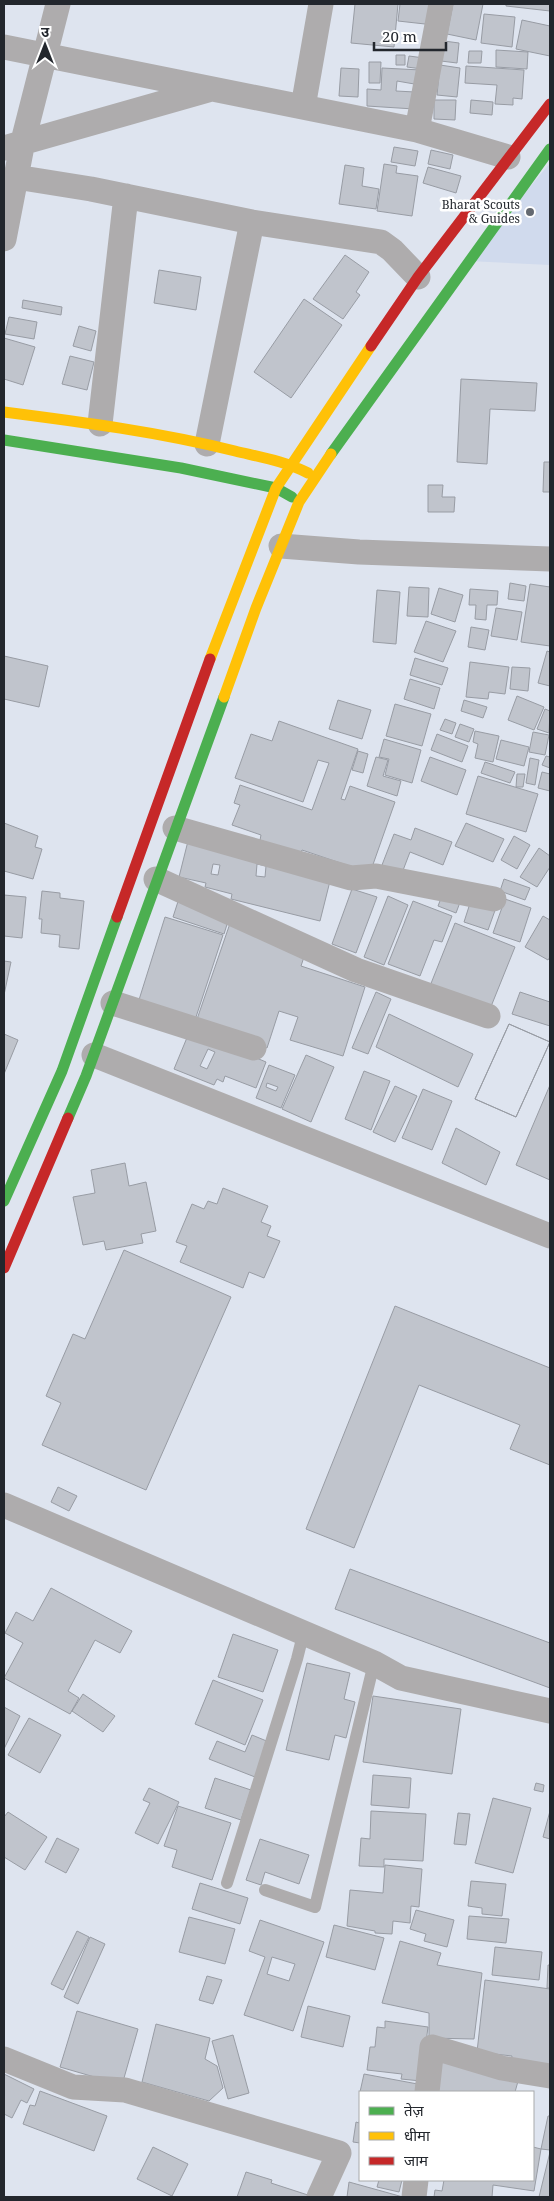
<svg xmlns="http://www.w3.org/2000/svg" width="554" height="2201" font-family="'Noto Serif','Noto Sans Devanagari',serif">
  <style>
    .built { fill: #d0daed }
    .building { fill: #c0c4cc; stroke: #989ca4; fill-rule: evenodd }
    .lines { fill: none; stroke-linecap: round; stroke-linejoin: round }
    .lane { stroke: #aeacad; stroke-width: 12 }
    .street { stroke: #aeacad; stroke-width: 25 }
    .fast { stroke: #4caf50; stroke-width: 11 }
    .slow { stroke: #ffc107; stroke-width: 11 }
    .jam { stroke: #c62828; stroke-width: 11 }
    .poi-dot { fill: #646971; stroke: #fff; stroke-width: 2 }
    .labels { text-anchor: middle; stroke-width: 5; stroke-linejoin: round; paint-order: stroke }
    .poi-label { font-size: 12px; fill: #23272d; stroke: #fff; text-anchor: end }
  </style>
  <rect width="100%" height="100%" fill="#dee4ef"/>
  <path class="built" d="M550,163V265L468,261Z"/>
  <path class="building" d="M355,4H398L394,47L351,43Z
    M400,4H436L434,25L398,21Z
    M453,4H483L476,40L447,34Z
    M506,4H550V11L506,6Z
    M484,14L515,17L512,47L481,43Z
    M522,20L550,26V56L516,49Z
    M444,41L459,43L457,63L441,61Z
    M496,50L528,52L527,69L496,67Z
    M469,51H482L481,63H468Z
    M396,55H405V65H396Z
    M409,56L424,58L422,69L407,67Z
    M369,62H381L380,83H369Z
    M440,65L460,68L457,97L437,95Z
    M466,66L524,70L522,99L513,98V105L495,104L497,85L465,83Z
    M341,68L359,69L358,97L339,96Z
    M382,68L421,70L420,85L397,81L396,91L415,92L414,109L367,106V89L381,90Z
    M434,100H456L455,120L434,119Z
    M471,100L493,102L492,115L470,113Z
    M394,147L418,151L415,166L391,162Z
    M431,150L453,155L450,169L428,164Z
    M384,164L397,166L396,173L418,176L412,216L377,211Z
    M345,165L364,168L362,186L379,189L376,209L339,204Z
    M428,167L461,176L456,193L423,183Z
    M345,255L369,272L356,292L360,295L343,319L313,299Z
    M159,270L201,277L196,310L154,303Z
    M304,299L342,325L291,398L254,372Z
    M23,300L62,307L61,315L22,308Z
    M9,317L37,322L34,339L5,334Z
    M79,326L96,331L91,351L73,346Z
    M4,338L35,347L23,385L4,379Z
    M70,356L94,362L87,390L62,384Z
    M461,379L537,383L535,411L490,409L487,464L457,462Z
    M544,462H550V492H543Z
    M428,485H443L442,497H455L454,512H428Z
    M510,583L526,586L524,601L508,599Z
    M530,584L550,587V646L521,642Z
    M409,587L429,588L428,617L407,616Z
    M439,588L463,595L455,622L431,614Z
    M470,589L498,591L497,605H487L486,620L475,619L476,605H469Z
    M377,590L400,592L396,644L373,642Z
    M496,608L522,612L517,640L491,636Z
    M426,621L456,631L443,662L414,652Z
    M471,627L489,630L485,650L468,647Z
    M547,651L550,652V686L538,683Z
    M4,656L48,666L39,707L4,699Z
    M415,658L448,668L442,685L410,675Z
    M470,662L509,667L505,694L489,692L488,699L466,697Z
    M512,667L530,668L528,691L510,689Z
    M410,679L440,688L434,709L404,699Z
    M517,696L544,707L534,730L508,720Z
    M338,700L371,710L362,739L329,729Z
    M464,700L487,707L483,718L461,711Z
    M395,704L431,714L422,746L386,736Z
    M545,709L550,711L549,733L537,729Z
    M445,719L456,723L452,734L440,730Z
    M279,721L358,749L341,799L345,800L350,786L395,802L370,873L302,850L300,854L260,840L261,835L232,825L240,805L234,803L240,785L312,810L329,763L318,760L303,802L235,778L251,734L272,741Z
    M460,724L474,729L469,742L455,737Z
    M475,731L499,736L493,762L475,758L478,744L473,742Z
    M533,732L549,735L545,755L529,752Z
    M437,734L468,746L462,762L431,750Z
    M384,739L421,750L412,783L385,775L389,759L379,757Z
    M501,740L529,747L524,766L496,759Z
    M358,751L368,754L363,773L352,770Z
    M546,756L550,757V768L542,765Z
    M376,757L388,760L383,776L401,781L397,796L367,786Z
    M430,757L466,770L457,795L421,781Z
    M530,758L539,760L535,785L526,783Z
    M485,762L515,772L510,783L481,773Z
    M542,772L550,774V791L538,788Z
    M517,774H525L523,787H516Z
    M478,776L538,794L526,832L466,814Z
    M4,823L38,836L35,847L42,849L33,879L4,871Z
    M466,823L504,839L493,862L455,846Z
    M415,828L452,842L443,865L410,852L402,873L382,865L394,834L411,840Z
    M190,833L331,877L320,921L231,899L232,894L205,887L206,883L179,877ZM213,864L220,865L218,875L211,874ZM257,864L266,866L265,877L256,876Z
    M514,836L530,845L517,869L501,860Z
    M539,848L550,856V867L537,887L520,877Z
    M504,879L530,888L525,900L500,891Z
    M447,883L465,889L456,913L438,906Z
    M183,886L234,902L224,934L173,917Z
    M4,887V895L26,897L22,938L4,936Z
    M352,889L377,897L356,953L332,944Z
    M42,891L60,893V898L84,901L79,949L59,947L60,935L41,933L42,919H39Z
    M473,894L498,902L488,930L464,922Z
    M388,896L408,905L384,965L364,957Z
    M505,899L531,908L520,942L493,933Z
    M413,901L452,916L442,942L434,940L420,976L388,964Z
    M236,906L309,942L301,966L365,987L343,1056L290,1040L298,1017L279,1011L267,1048L195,1025Z
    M543,916L550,920V957L548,960L525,947Z
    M165,917L223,935L195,1020L138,1003Z
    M455,923L515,947L490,1009L430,986Z
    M4,961L11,962L4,995Z
    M376,992L391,999L368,1054L352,1048Z
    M520,992L550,1002V1026L512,1014Z
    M389,1014L473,1054L458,1087L376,1047Z
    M509,1024L550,1042L516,1117L475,1099Z
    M509,1024L550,1042L516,1117L475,1099Z
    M191,1028L209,1038L266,1062L256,1088L225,1076L223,1082L217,1079L214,1085L174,1069ZM208,1049L215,1052L207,1069L200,1066Z
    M4,1034L18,1040L4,1074Z
    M306,1055L334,1067L311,1122L282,1109Z
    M269,1065L295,1075L281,1108L256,1098ZM267,1083L278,1087L276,1091L266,1087Z
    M364,1071L390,1081L371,1130L345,1119Z
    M550,1085V1180L516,1165Z
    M395,1086L417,1096L395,1142L373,1132Z
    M423,1089L452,1101L432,1150L402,1138Z
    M456,1128L500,1152L486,1185L442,1163Z
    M125,1163L129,1186L146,1182L156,1231L141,1234L143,1243L106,1250L104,1241L83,1245L73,1197L95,1193L91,1170Z
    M223,1188L268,1206L261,1222L271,1226L267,1236L280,1241L264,1278L249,1272L243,1288L180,1262L187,1246L176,1242L192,1204L204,1209L208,1201L217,1204Z
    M124,1250L231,1297L146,1490L42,1445L61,1403L46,1396L73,1334L85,1339Z
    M395,1306L550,1368V1465L510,1449L520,1425L419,1385L354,1548L306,1529Z
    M58,1487L77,1496L69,1511L51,1502Z
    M350,1569L550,1643V1688L335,1609Z
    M51,1588L132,1631L120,1653L95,1640L68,1691L79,1698L70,1714L4,1678L23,1643L5,1633L16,1612L33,1621Z
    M233,1634L278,1650L263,1692L218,1677Z
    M307,1663L350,1673L344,1699L355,1702L346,1738L335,1735L329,1760L286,1750Z
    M213,1680L263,1700L245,1745L195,1724Z
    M83,1694L115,1716L103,1732L72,1711Z
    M373,1696L461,1709L452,1774L363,1762Z
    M4,1707L20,1716L4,1749Z
    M29,1718L61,1735L40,1773L8,1755Z
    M252,1735L269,1742L255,1777L209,1759L217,1741L245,1752Z
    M373,1775L411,1778L409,1808L371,1805Z
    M215,1778L251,1790L241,1820L205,1808Z
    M536,1783L544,1785L543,1792L534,1790Z
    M149,1788L179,1802L158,1844L135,1833L150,1803L143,1800Z
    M493,1798L531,1808L513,1873L475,1863Z
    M178,1806L231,1823L212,1880L172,1867L177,1850L164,1846Z
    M371,1811L426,1814L423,1861L384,1859V1867L359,1866L361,1838L370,1839Z
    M550,1811V1839L543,1837Z
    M8,1812L47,1837L25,1870L4,1857V1817Z
    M458,1813L470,1814L466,1845L454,1844Z
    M57,1838L79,1849L66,1873L45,1862Z
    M260,1839L309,1855L299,1884L265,1872L261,1885L246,1880Z
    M385,1865L422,1869L419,1907L411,1906L410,1923L393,1921L392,1934L375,1933V1931L347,1926L350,1890L383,1893Z
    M471,1881L506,1884L502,1916L482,1914V1908L468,1906Z
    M200,1883L248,1898L240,1924L192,1909Z
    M416,1910L454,1920L447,1947L424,1941L426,1934L410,1929Z
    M469,1916L509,1919L506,1943L467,1939Z
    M189,1917L235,1929L225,1964L179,1952Z
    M260,1920L324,1942L293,2031L244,2015L265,1957L249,1951ZM272,1957L295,1964L289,1981L267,1974Z
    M334,1925L384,1938L375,1970L326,1957Z
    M77,1931L89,1937L63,1990L51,1984Z
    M90,1937L105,1944L78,2004L64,1997Z
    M400,1941L441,1953L437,1965L482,1973L474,2039L429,2038V2013L382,2003Z
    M495,1947L542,1952L539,1980L492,1975Z
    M548,1965H550V1988H547Z
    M207,1976L222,1980L213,2004L199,2000Z
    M485,1980L550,1989V2065L510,2067L512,2056L477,2052Z
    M308,2006L350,2016L343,2047L301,2037Z
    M77,2011L138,2029L122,2085L60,2067Z
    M385,2021L428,2027L421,2081L401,2079L402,2074L367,2070L370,2047H375L377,2027L385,2028Z
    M156,2024L210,2038L205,2059L217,2066L223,2088L209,2101L142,2082Z
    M233,2035L249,2093L228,2099L212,2041Z
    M441,2058L520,2074L515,2092H435Z
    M4,2074L34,2089L27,2103L21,2100L12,2118L4,2114Z
    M364,2074L423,2085L422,2092H360Z
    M40,2091L107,2116L94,2151L23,2124L30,2105L35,2106Z
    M548,2116H550V2150L541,2149Z
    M360,2118V2143L353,2142L356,2122L359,2123Z
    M533,2143V2147L541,2149L534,2191L493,2185L492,2197H434L435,2190L442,2191L444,2180H533Z
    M153,2147L188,2164L172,2196L137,2179Z
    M550,2152V2197H539Z
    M246,2172L272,2180L271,2183L314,2197H237Z
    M379,2180H402L399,2192L377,2187Z
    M349,2182L403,2197H347Z"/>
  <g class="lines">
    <path class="lane" d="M227,1883L297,1659L303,1635
      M265,1890L315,1907L374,1663"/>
    <path class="street" d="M4,47L417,130L508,157
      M303,107L321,4
      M417,130L441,4
      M4,148L208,90
      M16,177L91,189L252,222L381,242L392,250L418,277
      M4,239L23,141L58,4
      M100,424L126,196
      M207,444L252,222
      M281,546L359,552L550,559
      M175,828L351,878L376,876L494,899
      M156,879L356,970L488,1016
      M113,1003L254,1048
      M94,1055L550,1236
      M4,1505L374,1663L401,1678L550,1711
      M4,2059L73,2087L125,2090L339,2153L319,2197
      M427,2092L432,2047L502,2068L550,2076
      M414,2197L416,2180"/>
    <path class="fast" d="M4,440L181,468L276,488L292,497
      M331,454L550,149
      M68,1118L86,1076L224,697
      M4,1201L62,1071L117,917"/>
    <path class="slow" d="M4,412C82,422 159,432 235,451C260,457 285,461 308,473
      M210,659L276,488L371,346
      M224,697L256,608L299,502L331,454"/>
    <path class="jam" d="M371,346L418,277L550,104
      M117,917L210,659
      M4,1268L68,1118"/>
  </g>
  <circle class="poi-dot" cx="530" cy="212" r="5"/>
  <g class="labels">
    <g class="poi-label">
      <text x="520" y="209">Bharat Scouts<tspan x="520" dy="14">&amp; Guides</tspan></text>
    </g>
  </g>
  <rect width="554" height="2201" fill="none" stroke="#23272d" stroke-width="10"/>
  <rect x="359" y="2091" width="175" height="90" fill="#ffffff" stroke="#a7a9ab"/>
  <rect x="369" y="2107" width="25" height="8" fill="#4caf50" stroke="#a7a9ab"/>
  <text x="404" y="2116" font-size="15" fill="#23272d">तेज़</text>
  <rect x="369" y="2132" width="25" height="8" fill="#ffc107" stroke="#a7a9ab"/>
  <text x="404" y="2141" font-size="15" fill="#23272d">धीमा</text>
  <rect x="369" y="2157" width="25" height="8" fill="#c62828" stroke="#a7a9ab"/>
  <text x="404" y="2166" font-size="15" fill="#23272d">जाम</text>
  <g transform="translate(45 45)" stroke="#ffffff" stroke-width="4" paint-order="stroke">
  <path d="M0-4L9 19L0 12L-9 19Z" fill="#23272d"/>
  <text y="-8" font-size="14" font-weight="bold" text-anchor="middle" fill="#23272d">उ</text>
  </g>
  <path d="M374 42v8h72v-8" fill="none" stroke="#23272d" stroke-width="2.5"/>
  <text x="382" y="42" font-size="15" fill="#23272d" stroke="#ffffff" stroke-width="4" paint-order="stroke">20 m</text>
</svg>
